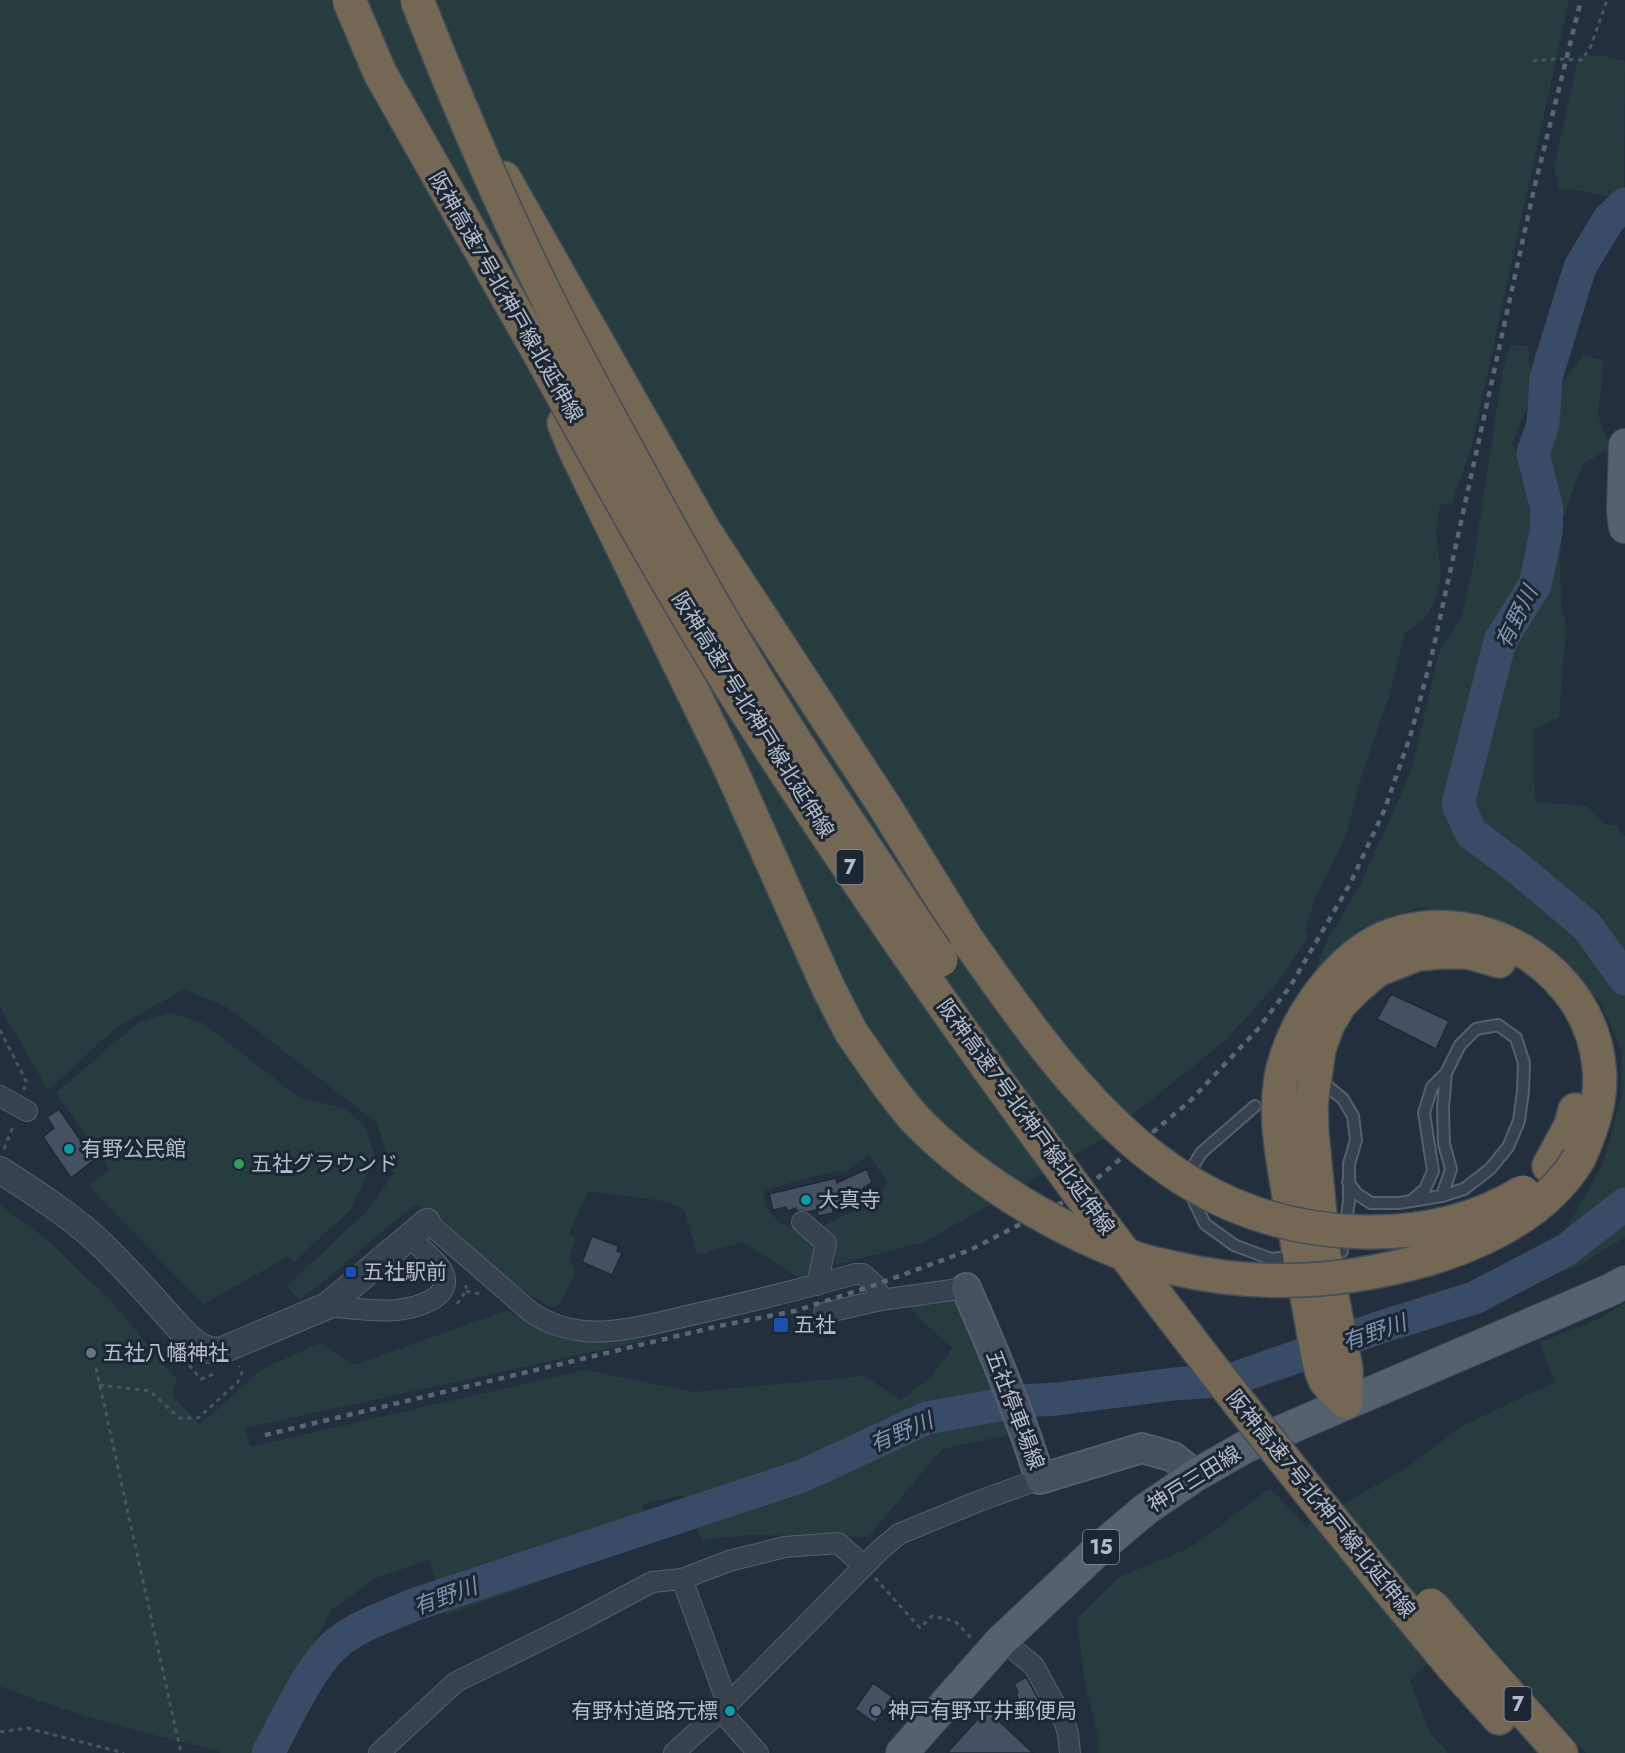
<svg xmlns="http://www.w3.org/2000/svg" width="1625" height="1753" font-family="Jost,'Noto Sans JP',sans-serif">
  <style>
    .green { fill: #263c3f }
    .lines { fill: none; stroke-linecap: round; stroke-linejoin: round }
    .river { stroke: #394c67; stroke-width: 33 }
    .building { fill: #455162; stroke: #1f2835; stroke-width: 1.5 }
    .service-casing { stroke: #565f6c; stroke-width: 14 }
    .minor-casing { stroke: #565f6c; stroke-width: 22 }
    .tertiary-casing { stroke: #565f6c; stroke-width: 28 }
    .secondary-casing { stroke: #565f6c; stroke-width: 32 }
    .primary-casing { stroke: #414a57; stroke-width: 34 }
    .motorway-casing { stroke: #434c59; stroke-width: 36 }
    .path { stroke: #44595c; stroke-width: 3; stroke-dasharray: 4.5 4.5; stroke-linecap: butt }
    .service { stroke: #38414e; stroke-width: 10 }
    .minor { stroke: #38414e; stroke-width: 20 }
    .tertiary { stroke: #38414e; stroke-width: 26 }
    .secondary { stroke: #465061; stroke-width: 28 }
    .primary { stroke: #56606e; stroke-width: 32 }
    .motorway { stroke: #746855; stroke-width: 33 }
    .rail { stroke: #5a6575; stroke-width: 4.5; stroke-dasharray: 6 6; stroke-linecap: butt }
    .motorway-bridge-casing { stroke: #434c59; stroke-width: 36; stroke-linecap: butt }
    .motorway-bridge { stroke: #746855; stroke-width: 33 }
    .culture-dot { fill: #0f9aa8; stroke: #1d2633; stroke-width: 2 }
    .leisure-dot { fill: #2e9e5b; stroke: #1d2633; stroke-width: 2 }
    .transit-dot { fill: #1a4fb4; stroke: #1d2633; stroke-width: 2 }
    .worship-dot { fill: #6b7280; stroke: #1d2633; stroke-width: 2 }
    .service-dot { fill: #5c6f8a; stroke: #1d2633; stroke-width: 2 }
    .labels { text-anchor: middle; stroke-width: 6; stroke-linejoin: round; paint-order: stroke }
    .shield { fill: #1d2633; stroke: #878f9c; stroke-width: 1.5 }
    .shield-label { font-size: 20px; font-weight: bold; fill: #b4bcc9 }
    .street-label { font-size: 21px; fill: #b4bcc9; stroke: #1d2633 }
    .poi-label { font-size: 21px; fill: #b4bcc9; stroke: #1d2633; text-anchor: start }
    .water-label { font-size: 22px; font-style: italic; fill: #7c92b1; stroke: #1d2633 }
  </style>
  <rect width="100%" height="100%" fill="#242f3e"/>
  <path class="green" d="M0,0H1569L1472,444L1452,503L1440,505L1436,534L1441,575L1437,595L1427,616L1405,633L1390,693L1360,781L1345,838L1313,904L1305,932L1309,936L1279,981L1227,1039L1102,1139L925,1242L835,1265L834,1244L821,1227L860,1208L888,1184L869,1155L845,1172L835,1171L763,1190L768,1210L780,1223L801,1230L817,1245L813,1274L798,1277L742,1242L697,1255L685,1211L670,1202L589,1191L569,1233L576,1238L569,1259L575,1272L565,1294L556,1307H550L509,1281L433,1211L415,1205C375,1235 340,1271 299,1300L287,1286L370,1208L393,1174L377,1123L227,1007L184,989L116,1028L48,1090L0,1007Z
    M1579,55L1603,56L1625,61L1624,200L1583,191L1559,189L1554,167Z
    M1510,345L1528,346L1532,398L1512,443L1534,488L1541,514L1555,509C1546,478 1525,434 1545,404C1557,387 1571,373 1583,355L1604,361L1598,415L1610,447L1582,465L1562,520L1560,557L1561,605L1566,625L1559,717L1534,730L1533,772L1536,802L1587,806L1604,824L1616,825L1625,837V1237L1575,1268L1538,1279L1603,1164L1621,1098L1622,1052L1600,1001L1523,933L1422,907L1359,929L1321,967L1316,969L1327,941L1359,887L1411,772L1439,652L1462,616L1472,572L1502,375Z
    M169,1013L203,1023L298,1097L346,1109L365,1126L375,1158L350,1210L294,1262L289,1256L203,1304L88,1185L110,1170L56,1093L139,1022Z
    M0,1205L45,1238L111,1301L177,1380L172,1396L200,1425L262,1369L321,1343L354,1365L508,1310L565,1340H647L245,1428L250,1447L585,1370L693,1392L864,1376L901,1400L931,1377L953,1348L925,1324L909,1307L958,1296L1010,1435L942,1449L868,1537L749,1535L702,1540L684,1495L644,1504L640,1542L523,1588L446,1615L429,1560L376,1578L331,1610L298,1678V1721L280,1753H220V1751C145,1734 71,1714 0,1686Z
    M1625,1303V1753H1586L1471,1623L1410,1680L1429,1731L1448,1753H1098L1099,1738L1085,1683L1077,1619L1121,1576L1192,1547L1270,1488L1306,1526L1411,1465L1460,1427L1555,1382L1539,1343L1598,1319Z"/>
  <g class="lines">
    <path class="river" d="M1625,204L1609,219L1580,267L1546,377L1543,424L1533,453L1547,509L1546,533L1535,585L1500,641L1458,804L1471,833L1514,865L1587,926L1625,979
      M268,1753C286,1721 309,1667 337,1643C359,1625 390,1615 416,1604L802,1476L927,1418L1021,1401L1057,1399L1174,1384L1230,1380L1384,1326L1474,1298L1566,1250L1625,1204"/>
  </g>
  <path class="building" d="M1391,994L1449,1021L1436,1049L1377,1019Z
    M59,1109L94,1160L71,1178L43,1137L54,1128L47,1117Z
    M867,1169L872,1183L863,1188L866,1195L833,1208V1213L818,1216L817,1210L808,1212L797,1211L796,1208L788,1211L786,1207L773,1210L769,1194L836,1178L837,1183Z
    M592,1236L618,1246L617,1251L622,1253L612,1275L582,1262Z
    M812,1312L816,1322L821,1325H827L828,1328L803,1333L800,1315Z
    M1026,1677L1042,1706L1043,1709L1025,1713L1016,1694L1018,1692L1014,1684Z
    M873,1683L894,1698L875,1723L855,1709Z
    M986,1710L996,1718L1033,1753H947Z"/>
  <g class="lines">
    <defs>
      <path id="service" d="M1255,1106L1201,1153L1192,1168L1193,1199L1205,1224L1234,1245L1271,1259L1297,1256
        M1348,1182L1357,1194L1371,1203H1399L1442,1196L1464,1189L1490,1169L1508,1147L1519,1121L1523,1091L1524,1063L1516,1038L1498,1025L1476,1029L1460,1045L1446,1073L1443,1108L1444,1144L1451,1169L1442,1196
        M1411,1201L1425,1189L1433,1171L1424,1113L1432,1087L1446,1073
        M1326,1254L1342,1251L1349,1201V1164L1356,1140L1353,1116L1343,1099L1326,1085"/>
      <path id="minor" d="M0,1096L27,1111
        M427,1222L532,1313C548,1323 564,1329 583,1331C618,1334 657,1323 691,1315C746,1303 801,1289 855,1274H863L875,1285L881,1300L966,1288
        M802,1222L826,1243L817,1285
        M327,1306C349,1308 376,1312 397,1310C414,1308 452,1299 444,1275C441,1264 419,1247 410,1237
        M824,1313L881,1300
        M682,1579L725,1697L730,1702
        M1000,1642L1011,1647L1034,1666L1065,1723L1068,1734L1070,1753
        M721,1711L758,1753
        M379,1753L456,1682L583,1619L652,1582L682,1579L729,1561L785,1547L838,1543L864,1566
        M674,1753L730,1702L880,1550L899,1534L979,1501L1040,1479"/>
      <path id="tertiary" d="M0,1170C34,1192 70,1215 100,1243C125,1267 149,1294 172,1320C186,1334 198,1352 220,1351L327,1306L427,1222"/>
      <path id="secondary" d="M966,1288C994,1351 1020,1414 1040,1479L1142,1448L1173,1457L1196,1475"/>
      <path id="primary" d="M1625,445L1623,511L1625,527
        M902,1753L1000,1642L1101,1547L1146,1509L1196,1475L1245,1447L1610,1290L1625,1282"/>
      <path id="motorway" d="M504,178L704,530L887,810L966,938
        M564,423L575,450L731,770L828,987L851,1032L885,1081
        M1549,1166L1571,1125L1575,1110
        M1346,1402C1339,1394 1326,1385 1323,1375C1318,1363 1317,1348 1314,1335C1307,1297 1300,1258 1293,1219C1285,1168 1269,1109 1286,1058C1301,1011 1343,952 1392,935C1483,904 1590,970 1599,1066C1603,1098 1592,1129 1579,1158
        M1346,1402V1369L1324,1255L1312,1133L1311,1105L1319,1049L1328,1024L1340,1004L1357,987L1377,970L1418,954L1442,952H1468L1499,961
        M1474,1655L1561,1753
        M1453,1667L1499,1718"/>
    </defs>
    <use href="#service" class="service-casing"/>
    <use href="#minor" class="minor-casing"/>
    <use href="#tertiary" class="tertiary-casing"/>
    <use href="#secondary" class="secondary-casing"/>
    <use href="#primary" class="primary-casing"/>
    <use href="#motorway" class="motorway-casing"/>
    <path class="path" d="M1533,61L1554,59L1582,60L1591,46L1607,0
      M0,1030L26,1081L24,1090
      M4,1149L14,1124
      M466,1291L480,1294
      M457,1304L466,1291V1285
      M189,1365L201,1379L214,1374
      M96,1368L181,1753
      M99,1385L150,1391L179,1418H198L238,1382L242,1373L239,1366
      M875,1578L920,1628L932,1616L955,1621L972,1639
      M0,1732L27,1728L124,1753"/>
    <use href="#service" class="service"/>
    <use href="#minor" class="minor"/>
    <use href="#tertiary" class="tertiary"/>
    <use href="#secondary" class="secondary"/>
    <use href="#primary" class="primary"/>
    <use href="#motorway" class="motorway"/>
    <path class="rail" d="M265,1435L719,1326L795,1311L875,1285L970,1250L1077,1195L1189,1102L1258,1029L1291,985L1350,884L1384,811L1410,737L1431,659L1534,189L1581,0"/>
    <defs>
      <path id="motorway-bridge" d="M349,0L380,73C432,166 486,258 538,351C605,472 672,594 746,711C960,1045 1199,1363 1453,1667
        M417,0C458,104 502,208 552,308C584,372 619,434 653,497C694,571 735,645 780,717C831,799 887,879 941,960
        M966,938C1067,1082 1167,1228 1363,1232C1419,1233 1475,1222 1523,1192
        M885,1081C895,1094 905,1108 916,1120C951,1156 992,1186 1035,1211C1068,1230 1102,1246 1137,1259C1149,1263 1161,1265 1173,1268C1258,1288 1345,1283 1428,1259C1487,1241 1547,1212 1579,1158
        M1431,1605L1474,1655"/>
    </defs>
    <use href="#motorway-bridge" class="motorway-bridge-casing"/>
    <use href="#motorway-bridge" class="motorway-bridge"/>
  </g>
  <g class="culture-dot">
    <circle cx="69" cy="1149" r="6"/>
    <circle cx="806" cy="1200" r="6"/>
    <circle cx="730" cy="1711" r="6"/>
  </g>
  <circle class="leisure-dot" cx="239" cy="1164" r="6"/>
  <g class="transit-dot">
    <rect x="345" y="1266" width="12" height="12" rx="3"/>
    <rect x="773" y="1317" width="16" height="16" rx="3"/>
  </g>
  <circle class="worship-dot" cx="91" cy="1353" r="6"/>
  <circle class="service-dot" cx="876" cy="1711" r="6"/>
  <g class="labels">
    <g class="shield">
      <rect x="836.5" y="850" width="27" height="34" rx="4.5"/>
      <rect x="1083" y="1530" width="36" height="34" rx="4.5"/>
      <rect x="1504.5" y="1687" width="27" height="34" rx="4.5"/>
    </g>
    <g class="shield-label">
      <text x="850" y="874">7</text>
      <text x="1101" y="1554">15</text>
      <text x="1518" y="1711">7</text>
    </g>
    <g class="street-label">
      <text transform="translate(506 297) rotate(60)" y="7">阪神高速７号北神戸線北延伸線</text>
      <text transform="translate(753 715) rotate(58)" y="7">阪神高速７号北神戸線北延伸線</text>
      <text transform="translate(1026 1117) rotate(54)" y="7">阪神高速７号北神戸線北延伸線</text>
      <text transform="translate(1015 1410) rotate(69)" y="7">五社停車場線</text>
      <text transform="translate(1194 1479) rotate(-32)" y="7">神戸三田線</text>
      <text transform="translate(1321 1504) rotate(51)" y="7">阪神高速７号北神戸線北延伸線</text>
    </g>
    <g class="poi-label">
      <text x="81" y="1156">有野公民館</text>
      <text x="251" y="1171">五社グラウンド</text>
      <text x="818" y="1207">大真寺</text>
      <text x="363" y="1279">五社駅前</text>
      <text x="794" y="1332">五社</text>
      <text x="103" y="1360">五社八幡神社</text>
      <text x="718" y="1718" text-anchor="end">有野村道路元標</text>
      <text x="888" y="1718">神戸有野平井郵便局</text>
    </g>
    <g class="water-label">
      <text transform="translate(1516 617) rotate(-63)" y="8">有野川</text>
      <text transform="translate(1374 1332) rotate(-19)" y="8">有野川</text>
      <text transform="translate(901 1432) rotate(-23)" y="8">有野川</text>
      <text transform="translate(445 1596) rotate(-20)" y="8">有野川</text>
    </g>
  </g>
</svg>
